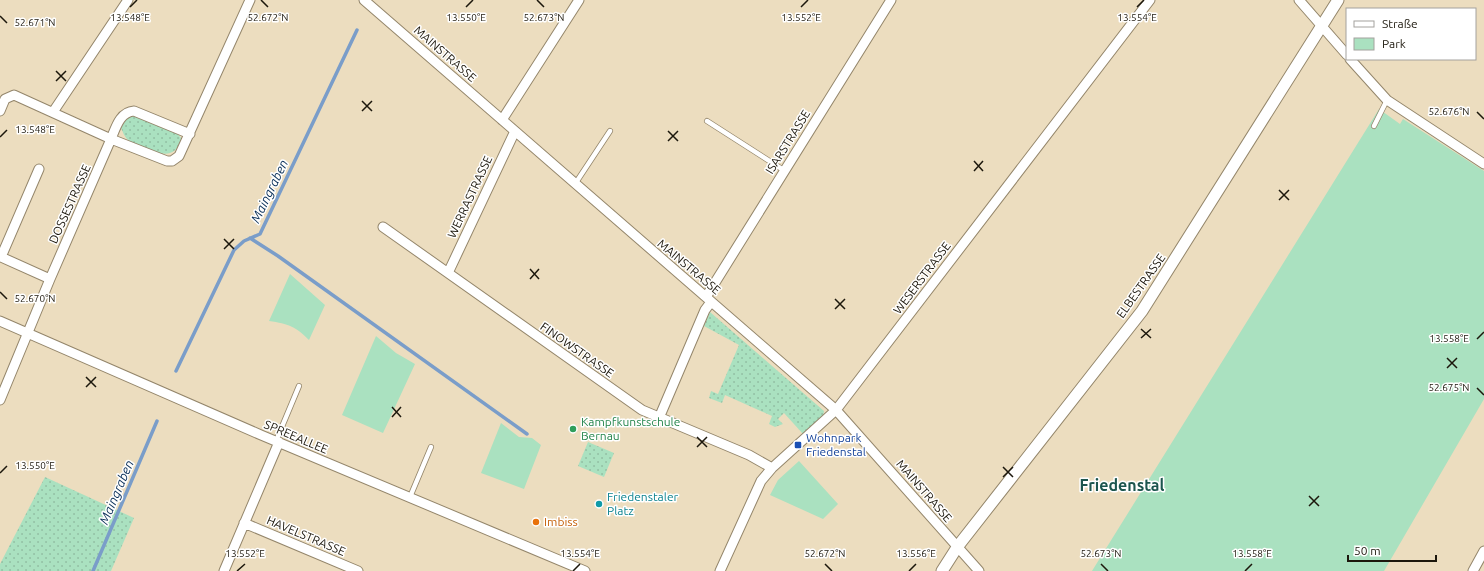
<svg xmlns="http://www.w3.org/2000/svg" width="1484" height="571" font-family="Ubuntu,sans-serif">
  <style>
    .grass { fill: url(#grass-dots) }
    .green { fill: #aae1c0 }
    .lines { fill: none; stroke-linecap: round; stroke-linejoin: round }
    .stream { stroke: #7a9dc9; stroke-width: 3.5 }
    .service-casing { stroke: #94866b; stroke-width: 6 }
    .minor-casing { stroke: #94866b; stroke-width: 11 }
    .tertiary-casing { stroke: #94866b; stroke-width: 13 }
    .service { stroke: #fff; stroke-width: 4.5 }
    .minor { stroke: #fff; stroke-width: 9 }
    .tertiary { stroke: #fff; stroke-width: 11 }
    .ticks { fill: none; stroke: #1c170c; stroke-width: 1.5 }
    .leisure-dot { fill: #2e9e5b; stroke: #fff; stroke-width: 1.5 }
    .transit-dot { fill: #1a4fb4; stroke: #fff; stroke-width: 1.5 }
    .culture-dot { fill: #0f9aa8; stroke: #fff; stroke-width: 1.5 }
    .food-dot { fill: #e8710a; stroke: #fff; stroke-width: 1.5 }
    .labels { text-anchor: middle; stroke-width: 3; stroke-linejoin: round; paint-order: stroke }
    .street-label { font-size: 12px; fill: #1c170c; stroke: #fff }
    .leisure-label { font-size: 12px; fill: #27864d; stroke: #fff; text-anchor: start }
    .transit-label { font-size: 12px; fill: #164399; stroke: #fff; text-anchor: start }
    .culture-label { font-size: 12px; fill: #0d838f; stroke: #fff; text-anchor: start }
    .food-label { font-size: 12px; fill: #c56008; stroke: #fff; text-anchor: start }
    .water-label { font-size: 13px; font-style: italic; fill: #082e57; stroke: #fff }
    .district-label { font-size: 16px; font-weight: bold; fill: #1c554e; stroke: #fff }
    .ticks-label { font-size: 10px; text-anchor: middle; fill: #1c170c; stroke: #fff; stroke-width: 3; stroke-linejoin: round; paint-order: stroke }
  </style>
  <defs>
    <pattern id="grass-dots" width="8" height="8" patternUnits="userSpaceOnUse"><rect width="8" height="8" fill="#aae1c0"/><path d="M2 2h.1M6 6h.1" fill="none" stroke="#92c0a4" stroke-width="1.8" stroke-linecap="round"/></pattern>
  </defs>
  <rect width="100%" height="100%" fill="#ecddbf"/>
  <path class="grass" d="M134,116L175,131L181,138C176,162 157,153 141,146C137,144 130,142 127,139C124,136 123,132 121,128L127,118Z
    M710,312L824,411L823,417L803,434L784,413L778,419L783,424L775,427L769,424L772,416L725,395L722,403L709,398L711,391L718,394L739,345L704,326Z
    M588,442L614,453L604,477L578,466Z
    M45,477L134,518L111,571H0V564Z"/>
  <path class="green" d="M1379,109L1400,124L1403,119L1484,171V399L1384,571H1092Z
    M290,274L325,305L309,340C295,326 289,324 269,321Z
    M376,336L396,353L415,364L383,433L342,415Z
    M501,423L519,437L532,438L541,445L524,489L481,473Z
    M799,461L838,504L823,519L770,495L778,480Z"/>
  <g class="lines">
    <path class="stream" d="M250,238L278,256L527,434
      M176,371L234,250L244,241L260,234L357,30
      M93,571L157,421"/>
    <defs>
      <path id="service" d="M707,121L785,171
        M1374,126L1387,100
        M575,184L610,131
        M276,441L299,386
        M410,497L431,447"/>
      <path id="minor" d="M364,0L836,410L979,571
        M1299,0L1347,55
        M1350,59L1387,100L1484,164
        M0,111L5,99L14,95L111,139C116,127 120,112 134,111L190,134
        M53,112L128,0
        M502,120L579,0
        M39,169L1,257L50,279
        M383,227L642,410L749,455L772,468
        M448,273L515,131
        M706,297L891,0
        M0,321L261,435L585,571
        M0,400L50,279L111,139L167,161H172L179,156L250,0
        M659,418L705,310L711,302
        M244,523L358,571
        M224,571L279,442
        M720,571L761,481L772,468L836,410L1150,0
        M1473,571L1484,551"/>
      <path id="tertiary" d="M942,571L958,546L1142,311L1338,0"/>
    </defs>
    <use href="#service" class="service-casing"/>
    <use href="#minor" class="minor-casing"/>
    <use href="#tertiary" class="tertiary-casing"/>
    <use href="#service" class="service"/>
    <use href="#minor" class="minor"/>
    <use href="#tertiary" class="tertiary"/>
  </g>
  <path class="ticks" d="M261,0L268,7M537,0L544,7M130,7L137,0M466,7L473,0M801,7L808,0M1137,7L1144,0M0,16L7,23M56,71L66,81M56,81L66,71M362,101L372,111M362,111L372,101M1477,112L1484,119M668,131L678,141M0,137L7,130M668,141L678,131M974,161L983,171M974,171L983,161M1279,190L1289,200M1279,200L1289,190M224,239L234,249M224,249L234,239M530,269L539,279M530,279L539,269M0,292L7,299M835,299L845,309M835,309L845,299M1141,329L1151,338M1141,338L1151,329M1477,339L1484,332M1447,358L1457,368M1447,368L1457,358M86,377L96,387M86,387L96,377M1477,388L1484,395M392,407L401,417M392,417L401,407M697,437L707,447M697,447L707,437M1003,467L1013,477M0,473L7,466M1003,477L1013,467M1309,496L1319,506M1309,506L1319,496M825,564L832,571M1101,564L1108,571M237,571L245,564M573,571L580,564M909,571L916,564M1245,571L1252,564"/>
  <circle class="leisure-dot" cx="573" cy="429" r="4"/>
  <rect class="transit-dot" x="794" y="441" width="8" height="8" rx="2"/>
  <circle class="culture-dot" cx="599" cy="504" r="4"/>
  <circle class="food-dot" cx="536" cy="522" r="4"/>
  <g class="labels">
    <g class="street-label">
      <text transform="translate(445 54) rotate(41)" y="4">MAINSTRASSE</text>
      <text transform="translate(788 142) rotate(-58)" y="4">ISARSTRASSE</text>
      <text transform="translate(470 197) rotate(-65)" y="4">WERRASTRASSE</text>
      <text transform="translate(70 204) rotate(-66)" y="4">DOSSESTRASSE</text>
      <text transform="translate(689 267) rotate(40)" y="4">MAINSTRASSE</text>
      <text transform="translate(922 278) rotate(-53)" y="4">WESERSTRASSE</text>
      <text transform="translate(1141 286) rotate(-55)" y="4">ELBESTRASSE</text>
      <text transform="translate(577 350) rotate(35)" y="4">FINOWSTRASSE</text>
      <text transform="translate(296 437) rotate(23)" y="4">SPREEALLEE</text>
      <text transform="translate(924 491) rotate(49)" y="4">MAINSTRASSE</text>
      <text transform="translate(306 536) rotate(23)" y="4">HAVELSTRASSE</text>
    </g>
    <g class="leisure-label">
      <text x="581" y="426">Kampfkunstschule<tspan x="581" dy="14">Bernau</tspan></text>
    </g>
    <g class="transit-label">
      <text x="806" y="442">Wohnpark<tspan x="806" dy="14">Friedenstal</tspan></text>
    </g>
    <g class="culture-label">
      <text x="607" y="501">Friedenstaler<tspan x="607" dy="14">Platz</tspan></text>
    </g>
    <g class="food-label">
      <text x="544" y="526">Imbiss</text>
    </g>
    <g class="water-label">
      <text transform="translate(269 191) rotate(-64)" y="5">Maingraben</text>
      <text transform="translate(116 492) rotate(-67)" y="5">Maingraben</text>
    </g>
    <g class="district-label">
      <text x="1122" y="491">Friedenstal</text>
    </g>
  </g>
  <g class="ticks-label">
    <text x="130" y="21">13.548°E</text>
    <text x="268" y="21">52.672°N</text>
    <text x="466" y="21">13.550°E</text>
    <text x="544" y="21">52.673°N</text>
    <text x="801" y="21">13.552°E</text>
    <text x="1137" y="21">13.554°E</text>
    <text x="35" y="26">52.671°N</text>
    <text x="1449" y="115">52.676°N</text>
    <text x="35" y="133">13.548°E</text>
    <text x="35" y="302">52.670°N</text>
    <text x="1449" y="342">13.558°E</text>
    <text x="1449" y="391">52.675°N</text>
    <text x="35" y="469">13.550°E</text>
    <text x="580" y="557">13.554°E</text>
    <text x="1252" y="557">13.558°E</text>
    <text x="245" y="557">13.552°E</text>
    <text x="825" y="557">52.672°N</text>
    <text x="916" y="557">13.556°E</text>
    <text x="1101" y="557">52.673°N</text>
  </g>
  <rect x="1346" y="8" width="130" height="52" fill="#ffffff" stroke="#a4a29e"/>
  <rect x="1354" y="21" width="20" height="6" fill="#ffffff" stroke="#a4a29e"/>
  <text x="1382" y="28" font-size="12" fill="#1c170c">Straße</text>
  <rect x="1354" y="38" width="20" height="12" fill="#aae1c0" stroke="#a4a29e"/>
  <text x="1382" y="48" font-size="12" fill="#1c170c">Park</text>
  <path d="M1348 555v6h88v-6" fill="none" stroke="#1c170c" stroke-width="2"/>
  <text x="1354" y="555" font-size="12" fill="#1c170c" stroke="#ffffff" stroke-width="3" paint-order="stroke">50 m</text>
</svg>
